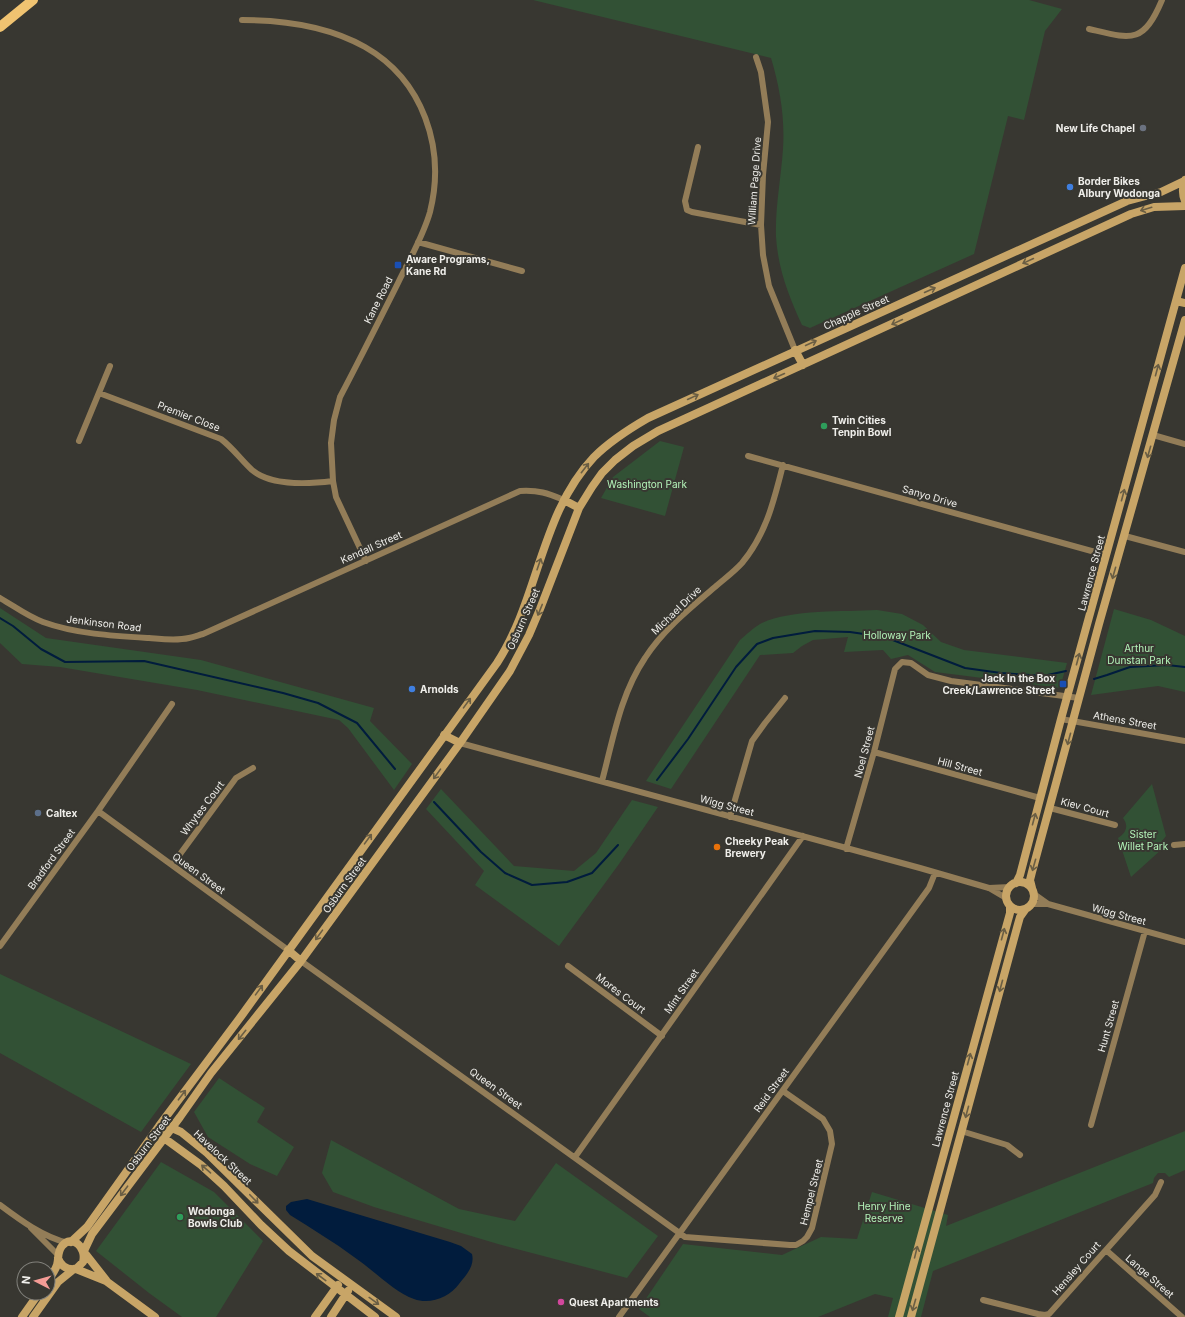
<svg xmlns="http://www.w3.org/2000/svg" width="1185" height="1317" font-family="Inter,sans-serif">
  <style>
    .green { fill: #325135 }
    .water { fill: #011c3d }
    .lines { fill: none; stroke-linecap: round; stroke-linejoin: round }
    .stream { stroke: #011c3d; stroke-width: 2 }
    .street { stroke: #937d58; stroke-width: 6 }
    .secondary { stroke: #c8a567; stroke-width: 8 }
    .primary { stroke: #f0c371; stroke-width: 10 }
    .oneway { stroke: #6a5e44 }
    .worship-dot { fill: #6b7280; stroke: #383731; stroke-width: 1.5 }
    .shop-dot { fill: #3f7fe0; stroke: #383731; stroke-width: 1.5 }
    .transit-dot { fill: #1a4fb4; stroke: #383731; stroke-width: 1.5 }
    .leisure-dot { fill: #2e9e5b; stroke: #383731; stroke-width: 1.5 }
    .service-dot { fill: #5c6f8a; stroke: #383731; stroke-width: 1.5 }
    .food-dot { fill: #e8710a; stroke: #383731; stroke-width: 1.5 }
    .hotel-dot { fill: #d1479c; stroke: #383731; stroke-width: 1.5 }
    .labels { text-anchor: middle; stroke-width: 4; stroke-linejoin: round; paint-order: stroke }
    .poi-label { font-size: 10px; font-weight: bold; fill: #efeeea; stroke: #383731; text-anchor: start }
    .street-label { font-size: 10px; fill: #efeeea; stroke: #383731 }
    .park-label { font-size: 10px; fill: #b4f4b9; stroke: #383731 }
  </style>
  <rect width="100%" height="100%" fill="#383731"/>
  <path class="green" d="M533,0H1029L1062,9L1045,31L1024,120L1008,116L974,254L810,328L802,325C789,297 778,269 776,237C775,208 781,178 783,149C785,118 780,88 771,58Z
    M660,441L684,447L665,516L601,498L613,477Z
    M0,608L46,638L201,660L374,708L370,721L412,764L394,790L348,728L339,720L197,690L60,667L22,664L0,643Z
    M1114,609L1151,620L1185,636V692L1158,686L1091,695Z
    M877,610L902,614L923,625L941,642L964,650L1067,663L1060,688L935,672L908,655L891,659L883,650L844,652L848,637L813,640L802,646L793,653L760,655L671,789L646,781L740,640C746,635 753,628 760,624C789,609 843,612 877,610Z
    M1152,784L1166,836L1162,841V849L1131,877L1118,838C1126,833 1129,826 1123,818Z
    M441,789L514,866L574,871L596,853L632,800L658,807L619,864L559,946L475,885L484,871L426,809Z
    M0,974L191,1064L141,1132L0,1053Z
    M219,1078L265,1108L257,1122L294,1147L277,1176L250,1164L208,1137L194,1112Z
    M1185,1131V1170L1169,1177L1165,1173H1158L1154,1178L1153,1183L933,1271L921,1317H888L893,1298L875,1294L818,1317H650L639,1309L683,1244L782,1255L821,1237L857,1239L872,1192L948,1215L946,1226Z
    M331,1140L459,1209L515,1221L556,1163L658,1236L627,1278L498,1244L374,1207L333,1192L322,1173Z
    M161,1162L214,1192L263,1241L216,1317H182L149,1293L96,1251Z"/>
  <path class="water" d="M307,1199L450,1242L461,1246L472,1254C475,1266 466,1275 459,1284C450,1297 430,1305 414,1299C395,1293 371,1268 354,1257C334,1242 312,1229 290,1215L286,1210V1206L291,1202Z"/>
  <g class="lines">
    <path class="stream" d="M0,618L13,626L41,649L65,662L144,661L283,693L318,703L357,723L395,769
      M1094,679L1107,675L1130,667L1167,665L1185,667
      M657,780L688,739L736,667L757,644L773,638L815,631L850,632L885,637L965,668L1001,673L1043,676L1066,671
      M434,802L481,852L505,873L532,885L567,882L592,873L618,845"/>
    <path class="street" d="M242,20C283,20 328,26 365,47C423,80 446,148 430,212C423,237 409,260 398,283C379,321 360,359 340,397L334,420L331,443L333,481L336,497L366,561
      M1089,29C1131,39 1143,45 1162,0
      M756,57L761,72L768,122L763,175L761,225L763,255L769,286L795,350
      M698,147L685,201L687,210L692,212L761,225
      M418,242L522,271
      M99,393L221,439C233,448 241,460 252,470C271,486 309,484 333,481
      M1153,435L1185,444
      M79,441L110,366
      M748,456L1106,555
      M1125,536L1185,552
      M0,598C14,606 27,616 43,622C76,634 114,636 149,638C162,639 176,641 189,638C194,637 199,635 203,634L520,491C539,490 547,493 564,500
      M1061,719L1185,741
      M460,743L920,868L989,888L1006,898
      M874,752L1040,798
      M602,781C613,740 620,695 645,658C663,630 689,609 715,587C724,579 734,572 742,563C766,534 774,501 783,465
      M1050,808L1115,825
      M98,811L288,950
      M730,817L752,741L765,723L785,698
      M1174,845L1185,844
      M846,849L874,752L895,669L902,662L911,663L928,675L951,681L1079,698
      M172,865L236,778L253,768
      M989,888L1010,887
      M1034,894L1048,904
      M1032,904H1048L1185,942
      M0,946L98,811L172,704
      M301,961L685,1237L790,1245H796L803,1241L807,1237L812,1228L832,1144L830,1131L823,1119L783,1091
      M568,966L662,1036
      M1091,1125L1145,931
      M961,1131L1007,1145L1020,1155
      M575,1157L803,836
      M0,1205C20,1220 43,1237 68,1243
      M31,1228L58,1255
      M1106,1250L1182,1317
      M983,1300L1038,1314L1045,1315L1049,1314L1155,1195L1161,1182
      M619,1317L929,888L935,873"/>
    <path class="secondary" d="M1185,180C1182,188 1182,194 1185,201
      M1176,301L1185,303
      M795,350L803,365
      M564,500L579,508
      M444,735L460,743
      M1006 896a14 14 0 1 1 28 0a14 14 0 1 1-28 0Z
      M1016,883L1020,875L1061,719L1185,268
      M1032,888L1030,880L1032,872L1099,624L1185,320
      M288,950L301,961
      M167,1127L172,1128L181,1132L207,1153L312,1256L396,1317
      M162,1134L164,1138L201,1165L224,1186L261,1225L289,1251L375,1317
      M71,1242L87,1227L159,1126L242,1015L497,663C539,599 540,514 594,457C610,441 629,429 648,418L1127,201L1161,192L1184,181
      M84,1251L92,1234L180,1117L211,1073L301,961L460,743L510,671L529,635L540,609L579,508L592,487L602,473L615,460L633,446L658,431L1131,214L1154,207L1185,206
      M84,1252L106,1280
      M76,1269L106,1281L155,1317
      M48,1281C51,1276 55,1271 57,1265C59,1258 57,1252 62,1246C72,1234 87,1247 83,1262L76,1269C68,1270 61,1267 58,1258
      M22,1317L39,1293
      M33,1317L58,1282L74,1269
      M315,1317L338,1285
      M331,1317L348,1291
      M899,1317L1010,913V906
      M911,1317L1018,924L1020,917L1025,910"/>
    <path class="primary" d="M0,27L33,0"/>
  </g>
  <defs><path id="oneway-shaft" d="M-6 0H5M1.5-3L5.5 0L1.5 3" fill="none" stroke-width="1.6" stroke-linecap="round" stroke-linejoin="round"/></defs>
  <g class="oneway">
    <use href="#oneway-shaft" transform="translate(1146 209) rotate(163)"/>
    <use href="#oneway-shaft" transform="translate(1028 261) rotate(155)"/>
    <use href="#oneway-shaft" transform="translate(930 290) rotate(-24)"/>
    <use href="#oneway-shaft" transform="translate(897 322) rotate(155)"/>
    <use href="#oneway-shaft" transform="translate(811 343) rotate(-24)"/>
    <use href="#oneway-shaft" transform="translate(1157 370) rotate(-75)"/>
    <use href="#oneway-shaft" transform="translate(779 376) rotate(156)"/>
    <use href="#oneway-shaft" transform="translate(693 397) rotate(-25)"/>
    <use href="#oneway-shaft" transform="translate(1149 452) rotate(106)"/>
    <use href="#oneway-shaft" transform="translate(585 468) rotate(-52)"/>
    <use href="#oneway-shaft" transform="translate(1123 495) rotate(-75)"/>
    <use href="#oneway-shaft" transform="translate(539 564) rotate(-71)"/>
    <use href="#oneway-shaft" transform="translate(1114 573) rotate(106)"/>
    <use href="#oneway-shaft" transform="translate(540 610) rotate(112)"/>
    <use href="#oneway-shaft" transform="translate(1078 659) rotate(-75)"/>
    <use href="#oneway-shaft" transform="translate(467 703) rotate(-54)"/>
    <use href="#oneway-shaft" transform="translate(1069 739) rotate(105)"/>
    <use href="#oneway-shaft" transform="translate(437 774) rotate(126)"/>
    <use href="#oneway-shaft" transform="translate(1034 819) rotate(-75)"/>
    <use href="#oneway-shaft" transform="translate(368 839) rotate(-54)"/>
    <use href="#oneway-shaft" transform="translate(1034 865) rotate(106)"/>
    <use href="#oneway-shaft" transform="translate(1003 934) rotate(-75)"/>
    <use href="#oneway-shaft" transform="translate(319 935) rotate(126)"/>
    <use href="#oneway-shaft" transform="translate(1001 986) rotate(105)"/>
    <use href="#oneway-shaft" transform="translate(259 990) rotate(-54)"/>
    <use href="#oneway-shaft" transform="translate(242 1035) rotate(129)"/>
    <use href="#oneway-shaft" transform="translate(969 1059) rotate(-75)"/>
    <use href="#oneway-shaft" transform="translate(182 1095) rotate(-53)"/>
    <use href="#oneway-shaft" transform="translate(967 1112) rotate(105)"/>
    <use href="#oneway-shaft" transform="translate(206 1169) rotate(-139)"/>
    <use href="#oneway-shaft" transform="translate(124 1191) rotate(127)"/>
    <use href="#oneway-shaft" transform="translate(254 1199) rotate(46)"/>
    <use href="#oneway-shaft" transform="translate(916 1252) rotate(-76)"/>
    <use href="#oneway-shaft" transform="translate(321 1277) rotate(-143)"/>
    <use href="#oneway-shaft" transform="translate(374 1301) rotate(36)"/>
    <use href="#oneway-shaft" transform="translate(914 1305) rotate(106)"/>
  </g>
  <circle class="worship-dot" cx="1143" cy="128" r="4"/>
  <g class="shop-dot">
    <circle cx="1070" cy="187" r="4"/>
    <circle cx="412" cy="689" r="4"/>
  </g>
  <g class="transit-dot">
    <rect x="394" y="261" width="8" height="8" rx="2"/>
    <rect x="1059" y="680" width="8" height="8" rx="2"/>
  </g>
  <g class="leisure-dot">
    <circle cx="824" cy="426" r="4"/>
    <circle cx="180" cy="1217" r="4"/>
  </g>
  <circle class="service-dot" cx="38" cy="813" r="4"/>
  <circle class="food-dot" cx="717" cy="847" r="4"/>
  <circle class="hotel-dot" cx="561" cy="1302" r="4"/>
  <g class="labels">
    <g class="poi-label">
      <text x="1135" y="132" text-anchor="end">New Life Chapel</text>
      <text x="1078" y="185">Border Bikes<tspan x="1078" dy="12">Albury Wodonga</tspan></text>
      <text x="406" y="263">Aware Programs,<tspan x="406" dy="12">Kane Rd</tspan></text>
      <text x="832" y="424">Twin Cities<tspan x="832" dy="12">Tenpin Bowl</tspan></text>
      <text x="1055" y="682" text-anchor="end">Jack In the Box<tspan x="1055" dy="12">Creek/Lawrence Street</tspan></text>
      <text x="420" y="693">Arnolds</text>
      <text x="46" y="817">Caltex</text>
      <text x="725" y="845">Cheeky Peak<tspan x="725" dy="12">Brewery</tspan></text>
      <text x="188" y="1215">Wodonga<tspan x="188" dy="12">Bowls Club</tspan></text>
      <text x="569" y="1306">Quest Apartments</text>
    </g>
    <g class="street-label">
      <text transform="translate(754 181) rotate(-86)" y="4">William Page Drive</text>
      <text transform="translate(378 300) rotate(-63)" y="4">Kane Road</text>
      <text transform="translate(856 312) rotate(-24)" y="4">Chapple Street</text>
      <text transform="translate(189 416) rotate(21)" y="4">Premier Close</text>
      <text transform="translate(930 496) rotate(16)" y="4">Sanyo Drive</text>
      <text transform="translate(371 547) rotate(-24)" y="4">Kendall Street</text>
      <text transform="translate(1091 573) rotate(-75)" y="4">Lawrence Street</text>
      <text transform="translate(676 610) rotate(-44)" y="4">Michael Drive</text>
      <text transform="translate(523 619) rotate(-66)" y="4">Osburn Street</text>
      <text transform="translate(104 623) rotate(7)" y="4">Jenkinson Road</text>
      <text transform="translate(1125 720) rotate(10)" y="4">Athens Street</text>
      <text transform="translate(864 752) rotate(-75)" y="4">Noel Street</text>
      <text transform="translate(960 766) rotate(15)" y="4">Hill Street</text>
      <text transform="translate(727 805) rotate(15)" y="4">Wigg Street</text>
      <text transform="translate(1085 807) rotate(15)" y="4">Kiev Court</text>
      <text transform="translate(202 808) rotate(-53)" y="4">Whytes Court</text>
      <text transform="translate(51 859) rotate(-54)" y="4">Bradford Street</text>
      <text transform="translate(199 873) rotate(36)" y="4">Queen Street</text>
      <text transform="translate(344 885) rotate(-54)" y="4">Osburn Street</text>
      <text transform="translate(1119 914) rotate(15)" y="4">Wigg Street</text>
      <text transform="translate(681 991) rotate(-55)" y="4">Mint Street</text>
      <text transform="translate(621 993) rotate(37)" y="4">Mores Court</text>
      <text transform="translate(1108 1026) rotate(-74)" y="4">Hunt Street</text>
      <text transform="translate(496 1088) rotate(36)" y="4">Queen Street</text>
      <text transform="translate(771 1090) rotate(-54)" y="4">Reid Street</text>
      <text transform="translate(945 1109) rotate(-75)" y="4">Lawrence Street</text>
      <text transform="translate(148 1143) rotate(-53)" y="4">Osburn Street</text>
      <text transform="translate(223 1157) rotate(43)" y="4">Havelock Street</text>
      <text transform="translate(811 1192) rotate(-76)" y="4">Hempel Street</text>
      <text transform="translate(1076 1268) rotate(-49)" y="4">Hensley Court</text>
      <text transform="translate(1150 1276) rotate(41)" y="4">Lange Street</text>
    </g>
    <g class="park-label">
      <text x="647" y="488">Washington Park</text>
      <text x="897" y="639">Holloway Park</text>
      <text x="1139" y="652">Arthur<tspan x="1139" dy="12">Dunstan Park</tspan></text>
      <text x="1143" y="838">Sister<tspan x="1143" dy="12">Willet Park</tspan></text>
      <text x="884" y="1210">Henry Hine<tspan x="884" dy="12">Reserve</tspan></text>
    </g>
  </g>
  <g transform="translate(36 1281) rotate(276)"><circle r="19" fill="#383731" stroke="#81807b"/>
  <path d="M0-3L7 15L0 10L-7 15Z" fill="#f59c96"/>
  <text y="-6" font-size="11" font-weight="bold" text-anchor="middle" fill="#efeeea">N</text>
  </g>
</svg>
